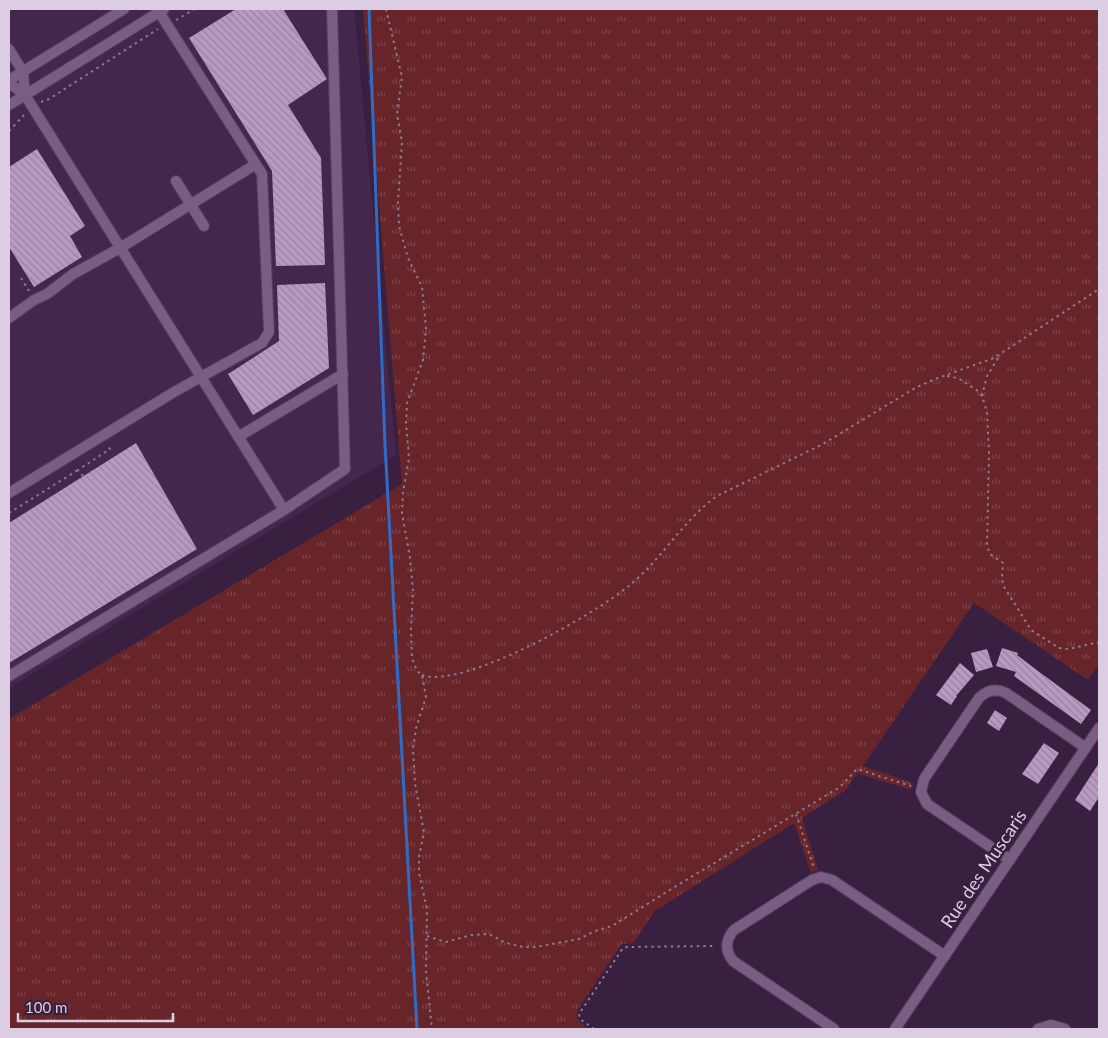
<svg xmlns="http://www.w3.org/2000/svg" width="1108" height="1038" font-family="Lato,sans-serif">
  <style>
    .built { fill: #45274e }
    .grass { fill: url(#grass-tufts) }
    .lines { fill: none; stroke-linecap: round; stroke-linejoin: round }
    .stream { stroke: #306bc4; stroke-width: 3 }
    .building { fill: url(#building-back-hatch) }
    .minor-casing { stroke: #553e5b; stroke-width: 12 }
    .path { stroke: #8d7993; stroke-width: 2; stroke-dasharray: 2.5 4; stroke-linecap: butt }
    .minor { stroke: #795d82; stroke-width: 10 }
    .labels { text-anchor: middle; stroke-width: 5; stroke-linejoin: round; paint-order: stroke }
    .street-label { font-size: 18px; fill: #ddcde2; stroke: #392040 }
  </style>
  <defs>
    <pattern id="grass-tufts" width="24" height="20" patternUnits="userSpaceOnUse" patternTransform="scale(1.25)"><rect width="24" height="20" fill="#67252a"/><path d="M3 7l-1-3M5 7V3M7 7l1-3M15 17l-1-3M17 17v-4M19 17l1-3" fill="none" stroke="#7c4349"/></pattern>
    <pattern id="building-back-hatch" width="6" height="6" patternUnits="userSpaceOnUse" patternTransform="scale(1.25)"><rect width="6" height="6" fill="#b899c1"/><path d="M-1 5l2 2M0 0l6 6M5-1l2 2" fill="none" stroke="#9a82a2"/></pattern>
  </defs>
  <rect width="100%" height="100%" fill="#392040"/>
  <path class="built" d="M9,9H354L396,455L9,688Z"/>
  <path class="grass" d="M363,9H1099V664L1088,680L974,603L863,766L913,783L911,790L857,773L846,790L802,818L818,870L811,873L794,823L655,911L633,943L622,944L578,1009C574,1020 581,1023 589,1029H9V719L402,484Z"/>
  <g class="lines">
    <path class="stream" d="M369,9L385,445L417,1029"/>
  </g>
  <path class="building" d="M236,9H283L327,79L288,105L321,158L325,265L276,266L272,171L189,38Z
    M37,149L85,226L70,236L82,257L34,287L9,247V167Z
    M325,283L329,368L253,415L228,374L279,341L277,285Z
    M136,443L197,549L9,663V523Z
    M1002,648L1018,653L1017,655L1038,671L1091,710L1081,724L1014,676L1016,672L996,666Z
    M987,649L993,667L976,672L971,653Z
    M960,663L974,675L956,696H957L951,705L936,695Z
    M995,710L1007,718L999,731L987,723Z
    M1044,743L1059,753L1038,784L1022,774Z
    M1099,763V797L1090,811L1075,800Z"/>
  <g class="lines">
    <defs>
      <path id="minor" d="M9,49L23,72L25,95
        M9,80L124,9
        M9,83L25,95L284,510
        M9,105L164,9
        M176,181L204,226
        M9,318L34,300L47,294L73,274L120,248L256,164
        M238,437L343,374
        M9,493L174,392L262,343L269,332L262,174L159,12
        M9,676L284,510L345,469L332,9
        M1010,860L927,804L921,792L924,779L979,698C987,690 996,688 1006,693L1086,748
        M834,1029L733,961C725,951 725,940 734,930L812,880L821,877L832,880L945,956
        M895,1029L1099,728
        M1038,1029L1051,1025L1065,1029"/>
    </defs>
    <use href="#minor" class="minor-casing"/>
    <path class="path" d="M386,9L402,77L397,114L402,142L398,202L399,226L408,258L422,287L426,328L423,360L407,403L406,424L409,458L403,493L402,513L410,558L413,590L411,629L412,658L417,671L422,675L426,697L416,728L413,749L415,784L424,832L419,857V873L427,909L426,971L432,1029
      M176,20L195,9
      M41,102L49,99L158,29
      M9,131L26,113
      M21,278L29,291
      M947,376L958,378L978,391L982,396L987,412L989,453L987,546L990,554L1003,563L1002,577L1003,585L1031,630L1059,648L1069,649L1099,642
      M982,396L987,376L1000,355
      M83,476L78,470L110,449L107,446
      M9,513L78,470
      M422,675C463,690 597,613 630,585C662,559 683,520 717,496L823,444L915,388L935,379L994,358L1099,289
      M796,814L814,868
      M427,936L446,942L471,935L489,934L506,943L523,947H536L579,939L595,931L612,926L673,888L840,787L857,769L911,786
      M594,1029L580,1019L579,1014L623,948L627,947L716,946"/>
    <use href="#minor" class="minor"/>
  </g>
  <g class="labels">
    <g class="street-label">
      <text transform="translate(984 869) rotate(-56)" y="6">Rue des Muscaris</text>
    </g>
  </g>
  <rect width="1108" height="1038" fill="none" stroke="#ddcde2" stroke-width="20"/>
  <path d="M18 1013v8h155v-8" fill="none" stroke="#ddcde2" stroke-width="2.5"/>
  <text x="25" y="1013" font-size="15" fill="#ddcde2" stroke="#392040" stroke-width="4" paint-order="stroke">100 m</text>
</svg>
